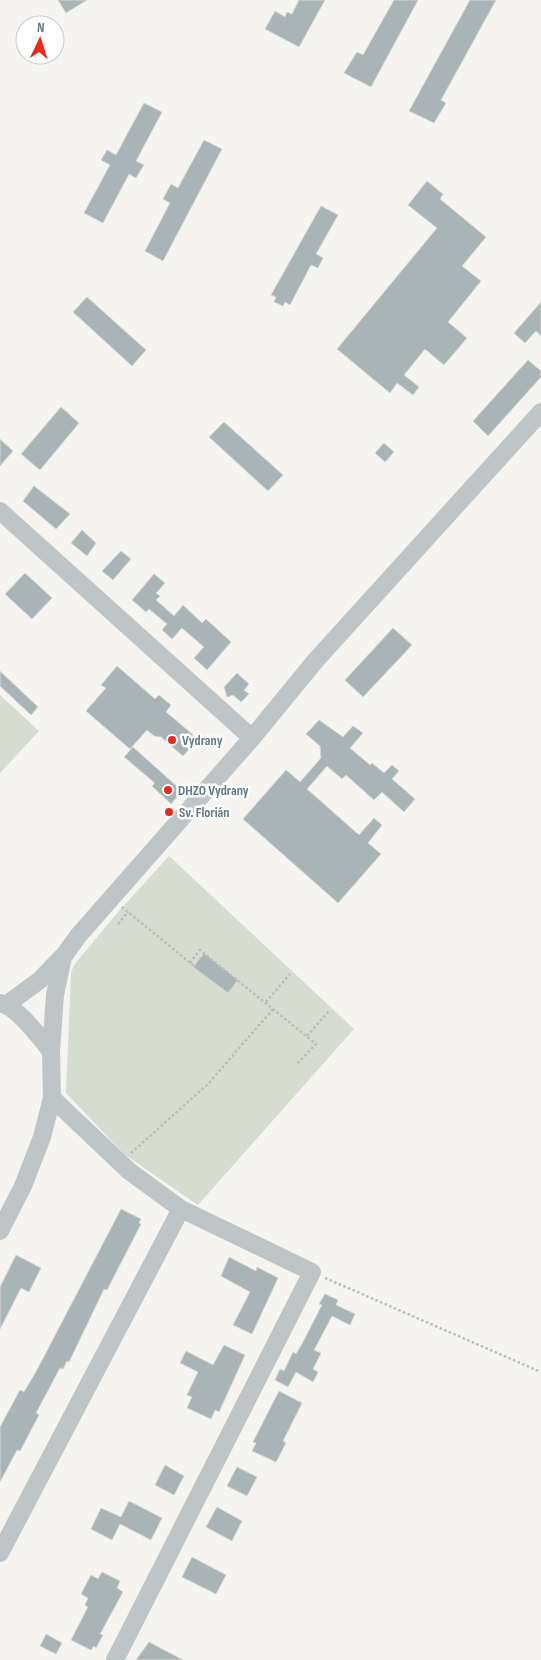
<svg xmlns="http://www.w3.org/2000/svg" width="541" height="1660" font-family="'Sofia Sans Condensed',sans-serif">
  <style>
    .green { fill: #d7dcd1 }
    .building { fill: #a8b4b6; stroke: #d6d6d3 }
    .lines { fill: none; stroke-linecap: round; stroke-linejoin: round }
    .path { stroke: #b9bdbf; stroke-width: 2.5; stroke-dasharray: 2.5 2.5; stroke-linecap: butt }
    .minor { stroke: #bfc5c7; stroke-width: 18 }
    .poi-dot { fill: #ed2818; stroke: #fff; stroke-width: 2 }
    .labels { text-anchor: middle; stroke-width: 5; stroke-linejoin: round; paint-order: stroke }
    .poi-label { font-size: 14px; font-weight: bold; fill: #627a83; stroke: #fff; text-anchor: start }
  </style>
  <rect width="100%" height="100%" fill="#f5f4f0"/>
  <path class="green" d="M0,695L39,731L0,773Z
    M169,856L354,1029L198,1205L124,1154L66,1093L71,973L74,965L119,911Z"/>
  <path class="building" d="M58,0H87L66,13Z
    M299,0H325L299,47L265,29L275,11L285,17L287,12L292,14Z
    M394,0H418L371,87L344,73L357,52L363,55Z
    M470,0H496L441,100L446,103L434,123L409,111Z
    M144,103L162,112L136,161L144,165L136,178L129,174L103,223L84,213L110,165L101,160L107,150L116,155Z
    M204,140L222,149L163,261L145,251L170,203L163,199L171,184L178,188Z
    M427,181L443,194L440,199L486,237L462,266L481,281L448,322L467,338L444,365L425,349L404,375L419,387L413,395L397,383L390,393L337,349L437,228L408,205Z
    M321,206L338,215L316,254L323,258L318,268L311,265L290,305L285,302L283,306L274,302L276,297L271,295Z
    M87,297L146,350L132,366L73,312Z
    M541,302V336L536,331L525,343L514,333Z
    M528,360L541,371V377L488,436L473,421Z
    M61,407L79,423L40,470L21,454Z
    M224,422L283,475L268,491L209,437Z
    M0,439L13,451L0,466Z
    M384,443L394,452L385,462L375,453Z
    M34,486L70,514L56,529L23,501Z
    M82,530L96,543L87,556L71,543Z
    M121,551L131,559L113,580L102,571Z
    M25,573L52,598L32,619L5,594Z
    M154,574L165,583L156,593L160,596L156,600L174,616L183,605L202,623L206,619L231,642L207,670L194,658L204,647L182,628L172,639L162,630L167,624L149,609L146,612L132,600Z
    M393,628L412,645L363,697L345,680Z
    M117,666L155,699L159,695L171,705L166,712L198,739L183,756L161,737L154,736L147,730L130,749L86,711L106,688L101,685Z
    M0,671L38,707L31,715L0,686Z
    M237,673L249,684L244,690L249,694L241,702L233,695L227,697L224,687Z
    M319,720L343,737L353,726L363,733L350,748L370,765L372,763L384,773L392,765L399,771L392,779L415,799L404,812L382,792L374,800L346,775L342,779L327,766L307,789L359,835L374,818L382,825L368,843L381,854L338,903L243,819L286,770L300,782L321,758L320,746L306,734Z
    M133,747L182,791L171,804L152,786L155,783L124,757Z
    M204,953L238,980L228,993L193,967Z
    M121,1209L141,1219L139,1223L141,1224L107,1290L104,1289L69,1362L67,1361L63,1369L60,1368L36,1413L39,1415L20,1451L17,1450L0,1482V1427L20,1390L24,1392L37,1370Z
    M16,1255L41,1268L29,1292L21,1288L0,1329V1287Z
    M229,1257L256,1271L257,1267L278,1278L252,1334L233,1325L250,1292L221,1276Z
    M325,1294L338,1300L336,1305L355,1314L350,1325L332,1316L314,1350L321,1353L313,1369L318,1372L313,1382L296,1372L288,1387L275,1380L280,1369L284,1371L293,1352L296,1354L302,1344L322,1305L319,1304Z
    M224,1345L245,1355L219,1412L215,1410L211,1419L187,1408L192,1397L187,1395L198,1372L180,1363L186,1351L213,1365Z
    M279,1391L302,1403L283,1441L286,1443L276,1462L252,1451L256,1443L253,1442Z
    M165,1465L184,1476L174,1495L155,1485Z
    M237,1467L257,1477L247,1496L227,1486Z
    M129,1501L162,1518L151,1540L120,1524L112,1540L91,1529L101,1508L121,1517Z
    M217,1507L242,1521L232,1541L206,1527Z
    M192,1557L226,1575L216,1594L182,1577Z
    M102,1572L120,1581L117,1588L123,1592L100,1634L103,1635L96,1648L94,1646L91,1650L71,1640L88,1607L85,1605L88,1598L81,1594L91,1575L98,1579Z
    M46,1634L62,1643L56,1654L40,1646Z
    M149,1642L183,1660H136Z"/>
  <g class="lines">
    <path class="path" d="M122,907L194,966
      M118,924L128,912
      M190,963L200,950L316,1044L296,1065
      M266,1002L290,974
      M307,1036L329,1011
      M131,1153L208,1084L274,1008
      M325,1278L541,1372"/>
    <path class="minor" d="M0,511L252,738
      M0,1003C19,1008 39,1037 51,1051
      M6,1005L40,980L62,957
      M52,1098L129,1171L181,1209L312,1272L115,1660
      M0,1231L23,1186L42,1137L52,1098L51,1051L55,995L63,957L78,936L252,738L316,660L541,412
      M0,1553L181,1209"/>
  </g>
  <g class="poi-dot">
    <circle cx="172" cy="740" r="5"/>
    <circle cx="168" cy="790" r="5"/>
    <circle cx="169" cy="812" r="5"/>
  </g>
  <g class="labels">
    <g class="poi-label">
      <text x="182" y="745">Vydrany</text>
      <text x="178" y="795">DHZO Vydrany</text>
      <text x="179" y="817">Sv. Florián</text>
    </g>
  </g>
  <g transform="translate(40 40) rotate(4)"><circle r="24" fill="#ffffff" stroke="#c0cacd"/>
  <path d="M0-4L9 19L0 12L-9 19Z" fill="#ed2818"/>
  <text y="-8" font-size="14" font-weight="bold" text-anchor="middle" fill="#627a83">N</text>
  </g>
</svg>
